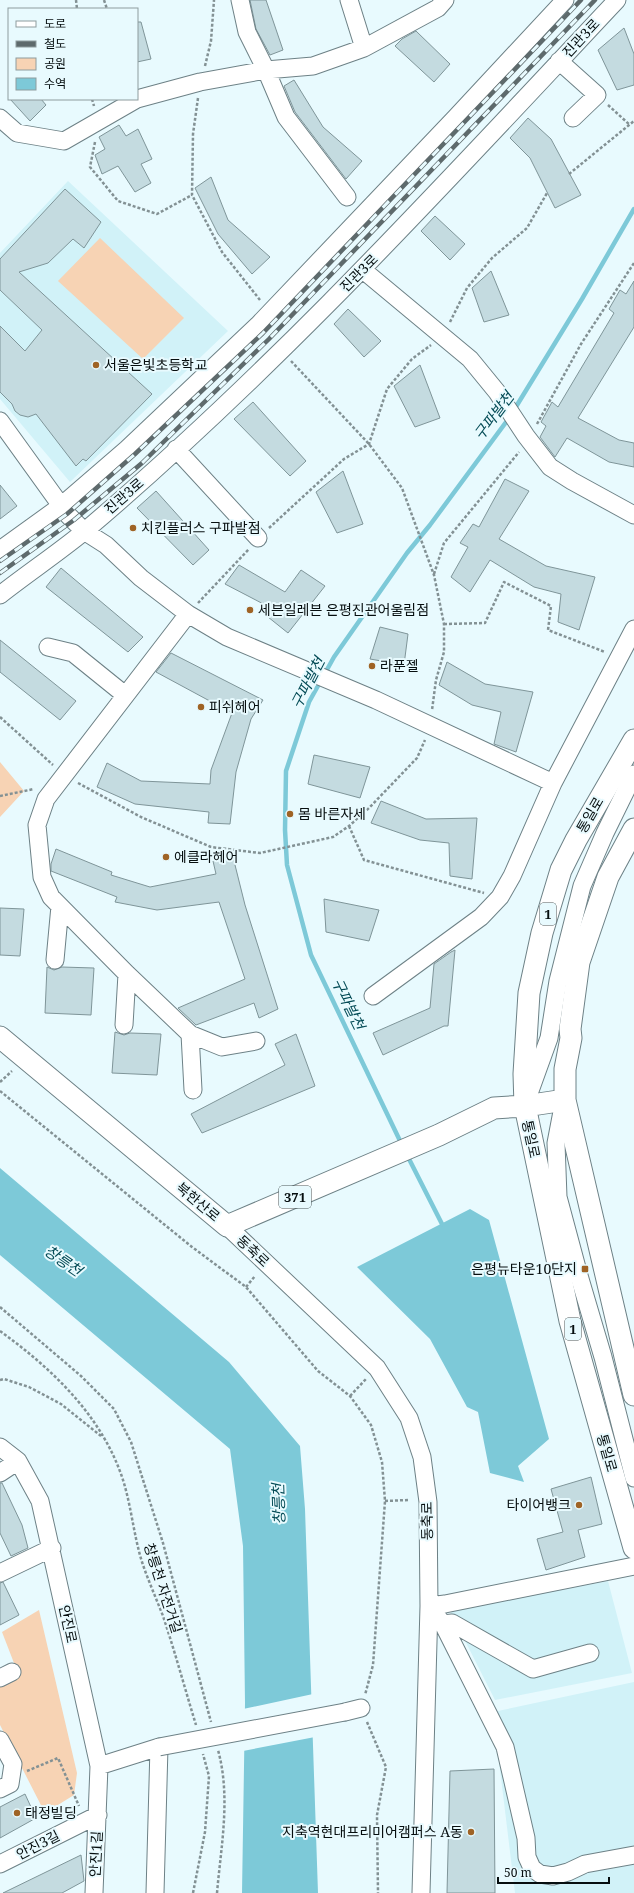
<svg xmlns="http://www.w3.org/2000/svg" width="634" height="1893" font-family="'Noto Serif','Noto Sans KR',serif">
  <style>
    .built { fill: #d1f2f8 }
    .green { fill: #f7d3b4 }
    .water { fill: #7dc9d8 }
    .pier { fill: #e8fafe }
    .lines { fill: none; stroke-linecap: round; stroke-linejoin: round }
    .stream { stroke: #7dc9d8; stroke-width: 4.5 }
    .building { fill: #c4dbe0; stroke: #7f9599 }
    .minor-casing { stroke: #6d8186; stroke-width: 19 }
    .major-casing { stroke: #6d8186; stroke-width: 23 }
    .path { stroke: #839194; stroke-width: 2.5; stroke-dasharray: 3 2; stroke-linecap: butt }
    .minor { stroke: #fff; stroke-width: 17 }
    .major { stroke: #fff; stroke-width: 21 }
    .rail-casing { stroke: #5e6a6c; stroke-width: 4.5 }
    .rail { stroke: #e8fafe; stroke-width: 3; stroke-dasharray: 9; stroke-linecap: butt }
    .minor-bridge-casing { stroke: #6d8186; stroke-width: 19; stroke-linecap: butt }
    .minor-bridge { stroke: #fff; stroke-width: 17 }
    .poi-dot { fill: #9f6325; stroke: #e8fafe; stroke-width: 1.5 }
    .labels { text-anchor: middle; stroke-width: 4; stroke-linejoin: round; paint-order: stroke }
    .shield { fill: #e8fafe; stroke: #4a5557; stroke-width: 1 }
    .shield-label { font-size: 13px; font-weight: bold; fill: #060e0f }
    .street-label { font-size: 14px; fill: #060e0f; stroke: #e8fafe }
    .poi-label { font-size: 14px; fill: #060e0f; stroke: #e8fafe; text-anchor: start }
    .water-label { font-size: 15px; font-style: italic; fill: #044b56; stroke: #e8fafe }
  </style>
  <rect width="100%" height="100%" fill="#e8fafe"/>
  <path class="built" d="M68,181L228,331L70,482L0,399V253Z
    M608,1581L632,1673L495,1700L450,1611Z
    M634,1682V1893H515L493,1712Z"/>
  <path class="green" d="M100,238L184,318L143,359L58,281Z
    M0,762L24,791L0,817Z
    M39,1610L77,1773L74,1795L45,1813L0,1725V1686L19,1676L2,1632Z"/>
  <path class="water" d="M0,1168L229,1362L300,1446L305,1509L318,1893H242L245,1703L243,1546L230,1449L0,1255Z
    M470,1209L489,1220L549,1439L518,1466L524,1482L490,1473L478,1412L467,1407L430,1339L357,1267Z"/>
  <path class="pier" d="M313,1694L315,1737L243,1751V1709Z"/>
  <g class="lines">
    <path class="stream" d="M514,410L582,299L634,209
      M402,1145L311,955L287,865L285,830L286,771L309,702L334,657L407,553L430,525L509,418
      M407,1155L442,1224"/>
  </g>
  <path class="building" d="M250,0H266L283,50L270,55L256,29Z
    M137,22H141L151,59L137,62Z
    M624,28L634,54V85L617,90L598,50Z
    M416,31L450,64L434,82L395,46L402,39Z
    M294,80L323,127L362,161L346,179L295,112L284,86Z
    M10,99H41L46,105L30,121Z
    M528,118L551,139L581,195L555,208L530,158L510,138Z
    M119,125L126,136L138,129L152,159L141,164L151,183L135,192L118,166L102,174L95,155L105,149L99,137Z
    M211,177L228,220L270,257L252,274L218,234L195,188Z
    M65,189L101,222L84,248L73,239L48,263L19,272L152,394L86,461L83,459L76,466L36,414L28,417L20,415L15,411L12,404L0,392V326L25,351L42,330L0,290V259Z
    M435,216L465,244L450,260L421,231Z
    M491,271L509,315L484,322L472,288Z
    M634,281V327L578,418L619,440L634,443V467L609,462L567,438L555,457L540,437L546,426L541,422L552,402L558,407L614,313L609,309L620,290L626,294Z
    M348,309L381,341L364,357L334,324Z
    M420,365L440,418L415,427L394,386Z
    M253,402L306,461L290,476L234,419Z
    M343,471L363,524L337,533L316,492Z
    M505,479L529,491L499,539L546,566L595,577L579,630L558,622L561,594L534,587L490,560L470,592L451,577L468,547L460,543L473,524L479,527Z
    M0,485L17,506L0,519Z
    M156,491L209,550L193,565L137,508Z
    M239,565L285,592L301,570L325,586L288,633L268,617L273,609L225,584Z
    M61,568L143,637L128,652L46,587Z
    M380,627L408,634L404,665L370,659Z
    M0,640L76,701L60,720L0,672Z
    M171,653L263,700L251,719L236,772L230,824L208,823L209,812L135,804L97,787L107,763L141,781L210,784L211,770L232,713L156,672Z
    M447,662L485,684L533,692L516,752L494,744L501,712L472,705L439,685Z
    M314,755L370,767L360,798L308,784Z
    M381,801L426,819L477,818L472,879L450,876L449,843L420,840L371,823Z
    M56,849L112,872L111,875L150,887L216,874L213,861L233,857L245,905L278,1009L259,1018L254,1003L196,1025L178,1008L245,979L219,902L157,910L115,902L117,897L51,871V864Z
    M324,899L379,910L369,941L326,932Z
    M0,908L24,909L20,956L0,955Z
    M455,950L448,1026H444L383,1055L373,1033L430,1008L434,964L451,952Z
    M47,967L54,970L62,967L94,968L91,1015L45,1013Z
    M115,1032L124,1035L130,1033L161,1034L157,1075L112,1073Z
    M296,1034L315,1086L202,1133L191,1114L285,1065L275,1044Z
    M591,1477L602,1524L578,1530L585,1557L546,1570L537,1539L563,1532L551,1489Z
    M0,1483H2L22,1525L28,1548L11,1556L0,1533Z
    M3,1582L19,1615L0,1625V1583Z
    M494,1769L495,1893H447L450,1771Z
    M25,1794L36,1818L0,1838V1807Z
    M81,1855L84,1881L62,1893H3Z"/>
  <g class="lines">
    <defs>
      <path id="minor" d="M240,0L247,32L266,70L286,117L347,197
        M349,0L364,48
        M559,61L597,95L573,118
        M0,118L17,133L64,141L137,99L200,82L266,70L313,66L364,48L438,8L445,0
        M363,270L470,359L497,392L526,436L550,467L572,481L634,515
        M0,421L67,514L84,531L106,545L141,578L188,614L227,637L376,700L553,783L634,629
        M176,449L258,538
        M0,550L61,506L127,449L258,325L456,117L565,0
        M0,595C28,573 58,553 86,530C277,368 446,182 617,0
        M188,614L46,799L37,825L42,877L51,897L127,974L190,1034L222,1047L256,1041
        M48,647L73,653L125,695
        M55,960L60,906
        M373,996L481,917L500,897L512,876L553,783
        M124,1025L127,974
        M190,1034L193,1090
        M527,1099L549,1038L558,981L582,886L605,833L634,774
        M564,1101L556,1143L558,1197L580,1279L603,1357L634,1478
        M227,1226L377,1368L409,1418L422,1457L428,1502L429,1606L421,1893
        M0,1447L18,1461L40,1501L99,1766L94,1893
        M0,1473L18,1461
        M0,1573L52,1548
        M429,1606L443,1624L505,1747L526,1838L527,1857L532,1868L540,1874L553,1876L568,1872L585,1864L634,1855
        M429,1606L445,1604L634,1566
        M443,1624L452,1623L533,1669L590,1653
        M0,1678L12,1672
        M345,1712L361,1708
        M0,1740L13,1764L10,1784L0,1789
        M99,1766L159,1747L155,1893
        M0,1864L98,1815"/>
      <path id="major" d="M634,740L576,840L561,870L542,933L529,993L524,1074L525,1106L570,1321L634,1548
        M634,829L608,877L579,962L570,1029L571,1038L565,1069V1100L634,1395
        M0,1037L227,1226L439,1135L494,1108L525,1106L565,1100"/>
    </defs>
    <use href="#minor" class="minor-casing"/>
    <use href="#major" class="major-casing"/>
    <path class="path" d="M76,0L77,9
      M104,0L107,9
      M205,66L211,41L214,0
      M198,98L193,134L192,195L222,252L260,300
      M92,99L94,106
      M608,105L630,125
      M95,142L90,167L118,201L157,214L192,195
      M569,174L634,121
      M450,322L467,288L492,258L527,228L547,193
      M291,361L369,444L402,488L434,575L444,624V652L436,680L432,710
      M537,424L581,344L634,263
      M269,528L344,459L369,444L387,389L412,359L431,345
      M434,574L444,543L519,452
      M198,603L249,549
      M444,624L485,623L504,582L551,606L548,630L605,652
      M0,717L53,765
      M78,783L141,817L211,847L260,853L333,837L349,826L369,808L417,758L425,740
      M0,796L34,789
      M349,826L364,860L484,893
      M0,1082L12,1071
      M0,1091L192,1247L246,1287L318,1371L350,1396L371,1425L382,1462L385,1501L373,1665L365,1695
      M246,1287L255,1276
      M0,1307L81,1376L114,1409L131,1442L163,1543L211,1722
      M0,1331C51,1368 99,1413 121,1474C131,1502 133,1533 142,1562C148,1580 156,1598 163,1616C175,1652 185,1689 196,1725
      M0,1380L4,1379L29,1387L61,1404L101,1436
      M350,1396L366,1379
      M385,1501L408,1500
      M367,1722L386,1767L377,1815L378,1893
      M27,1771L58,1758L79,1806
      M193,1893L205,1832L209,1776L203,1754
      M217,1893C221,1846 231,1797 218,1750"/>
    <use href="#minor" class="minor"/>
    <use href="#major" class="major"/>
    <defs>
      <path id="rail" d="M0,561L67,514L135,454L263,333L581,0
        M0,573L74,520L142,463L269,339L595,0"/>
    </defs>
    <use href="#rail" class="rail-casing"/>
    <use href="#rail" class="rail"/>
    <defs>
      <path id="minor-bridge" d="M159,1747L345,1712"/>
    </defs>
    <use href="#minor-bridge" class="minor-bridge-casing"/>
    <use href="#minor-bridge" class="minor-bridge"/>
  </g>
  <g class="poi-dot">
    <circle cx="96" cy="365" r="4"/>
    <circle cx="133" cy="528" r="4"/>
    <circle cx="250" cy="610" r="4"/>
    <circle cx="372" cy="666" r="4"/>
    <circle cx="201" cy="707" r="4"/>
    <circle cx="290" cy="814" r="4"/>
    <circle cx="166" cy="857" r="4"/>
    <rect x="581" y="1265" width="8" height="8" rx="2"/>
    <circle cx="579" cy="1505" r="4"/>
    <circle cx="17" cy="1813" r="4"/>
    <circle cx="471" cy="1832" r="4"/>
  </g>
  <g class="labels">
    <g class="shield">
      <rect x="540" y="903" width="16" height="22" rx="3"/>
      <rect x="279" y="1186" width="32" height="22" rx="3"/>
      <rect x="565" y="1318" width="16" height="22" rx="3"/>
    </g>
    <g class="shield-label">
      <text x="548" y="919">1</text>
      <text x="295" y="1202">371</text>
      <text x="573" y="1334">1</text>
    </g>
    <g class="street-label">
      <text transform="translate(581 38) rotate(-47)" y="5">진관3로</text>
      <text transform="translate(359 273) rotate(-45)" y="5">진관3로</text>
      <text transform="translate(124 496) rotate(-41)" y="5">진관3로</text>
      <text transform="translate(590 815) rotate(-60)" y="5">통일로</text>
      <text transform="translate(531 1139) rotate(78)" y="5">통일로</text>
      <text transform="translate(198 1202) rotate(40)" y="5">북한산로</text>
      <text transform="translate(253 1251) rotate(43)" y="5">동축로</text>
      <text transform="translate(607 1453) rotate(74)" y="5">통일로</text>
      <text transform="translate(427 1521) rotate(-91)" y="5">동축로</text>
      <text transform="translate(163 1588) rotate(72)" y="5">창릉천 자전거길</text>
      <text transform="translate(68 1624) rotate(78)" y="5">안진로</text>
      <text transform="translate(38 1845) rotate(-27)" y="5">안진3길</text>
      <text transform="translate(96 1854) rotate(-87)" y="5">안진1길</text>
    </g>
    <g class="poi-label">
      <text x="104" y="370">서울은빛초등학교</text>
      <text x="141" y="533">치킨플러스 구파발점</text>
      <text x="258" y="615">세븐일레븐 은평진관어울림점</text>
      <text x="380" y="671">라푼젤</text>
      <text x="209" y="712">피쉬헤어</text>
      <text x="298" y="819">몸 바른자세</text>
      <text x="174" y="862">에클라헤어</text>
      <text x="577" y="1274" text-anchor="end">은평뉴타운10단지</text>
      <text x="571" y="1510" text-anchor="end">타이어뱅크</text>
      <text x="25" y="1818">태정빌딩</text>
      <text x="463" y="1837" text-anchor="end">지축역현대프리미어캠퍼스 A동</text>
    </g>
    <g class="water-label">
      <text transform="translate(494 416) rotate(-53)" y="5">구파발천</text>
      <text transform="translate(308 683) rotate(-63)" y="5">구파발천</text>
      <text transform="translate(348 1004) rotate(64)" y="5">구파발천</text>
      <text transform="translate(63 1261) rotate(35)" y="5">창릉천</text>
      <text transform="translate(279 1504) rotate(-92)" y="5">창릉천</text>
    </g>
  </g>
  <rect x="8" y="8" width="130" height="92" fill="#e8fafe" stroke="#8e9c9e"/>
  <rect x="16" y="21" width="20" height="6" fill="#ffffff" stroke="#8e9c9e"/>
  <text x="44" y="28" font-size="12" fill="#060e0f">도로</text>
  <rect x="16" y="41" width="20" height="6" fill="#5e6a6c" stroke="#8e9c9e"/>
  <text x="44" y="48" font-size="12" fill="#060e0f">철도</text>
  <rect x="16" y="58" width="20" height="12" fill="#f7d3b4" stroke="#8e9c9e"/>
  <text x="44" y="68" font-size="12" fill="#060e0f">공원</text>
  <rect x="16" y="78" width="20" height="12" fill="#7dc9d8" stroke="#8e9c9e"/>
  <text x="44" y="88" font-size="12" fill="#060e0f">수역</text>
  <path d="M498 1877v6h111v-6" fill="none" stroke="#060e0f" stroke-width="2"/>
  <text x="504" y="1877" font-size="12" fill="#060e0f" stroke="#e8fafe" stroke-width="3" paint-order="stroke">50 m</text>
</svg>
